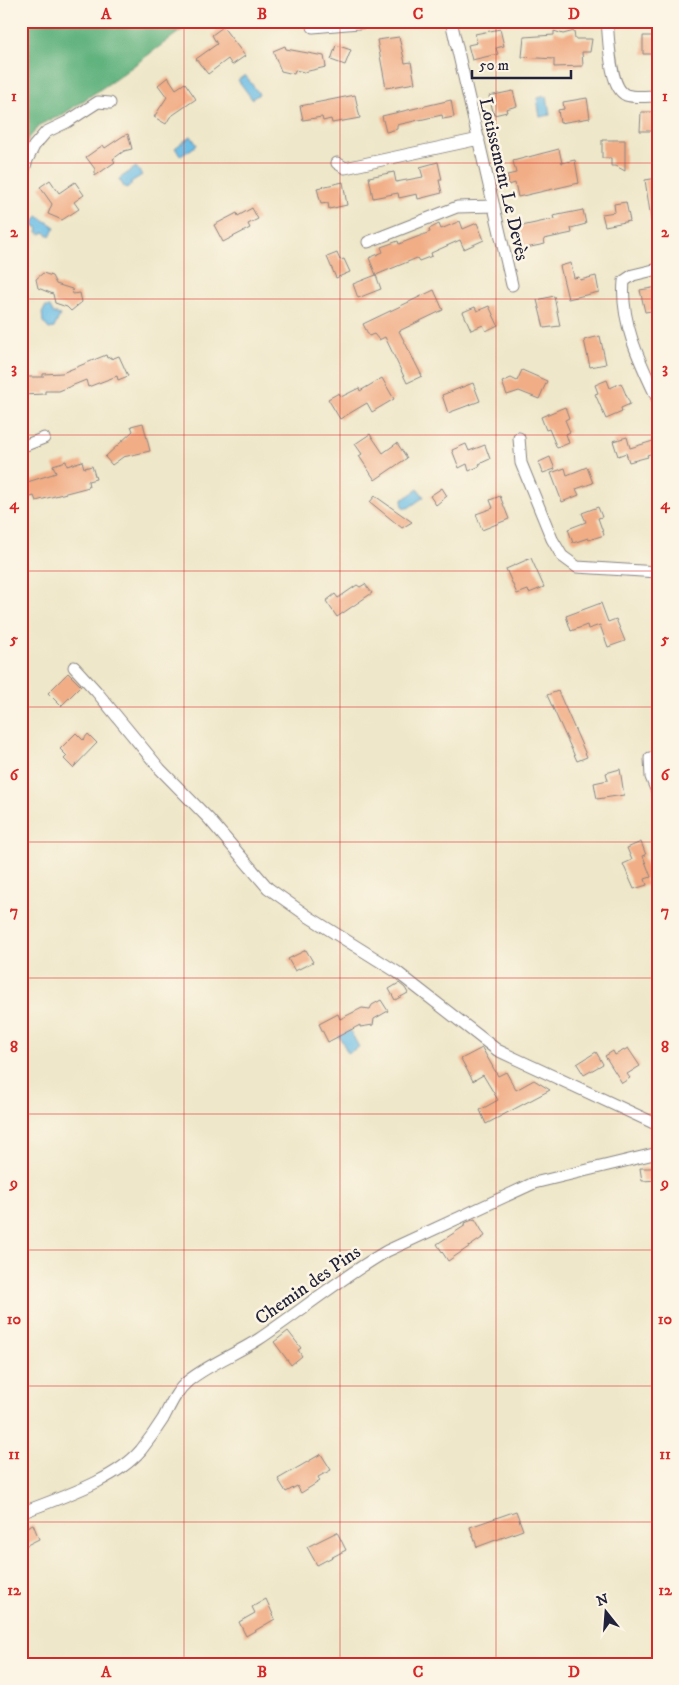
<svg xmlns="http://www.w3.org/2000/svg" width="679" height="1685" font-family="'IM FELL DW Pica',serif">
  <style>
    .forest { fill: #60b27e; stroke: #416a5c }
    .water { fill: #6abee6; stroke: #467090 }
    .building { fill: #f1ad86 }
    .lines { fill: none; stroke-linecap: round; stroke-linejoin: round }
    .street-casing { stroke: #888482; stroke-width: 13 }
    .street { stroke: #fff; stroke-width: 11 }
    .grid { fill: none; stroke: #d62828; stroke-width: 1; stroke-opacity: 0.55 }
    .labels { text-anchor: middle; stroke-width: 5; stroke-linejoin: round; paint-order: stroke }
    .street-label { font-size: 19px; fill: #22223b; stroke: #fcf5e5 }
    .neatline { fill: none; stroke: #d62828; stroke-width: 2 }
    .grid-label { font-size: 16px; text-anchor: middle; font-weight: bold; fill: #d62828 }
  </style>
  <rect width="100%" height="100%" fill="#fcf5e5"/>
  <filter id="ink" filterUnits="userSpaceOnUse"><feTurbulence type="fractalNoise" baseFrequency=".02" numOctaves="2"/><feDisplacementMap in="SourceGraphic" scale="10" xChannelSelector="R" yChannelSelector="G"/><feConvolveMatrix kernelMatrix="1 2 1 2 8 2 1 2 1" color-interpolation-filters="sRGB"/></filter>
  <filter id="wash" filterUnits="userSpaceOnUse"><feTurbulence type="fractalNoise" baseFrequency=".0096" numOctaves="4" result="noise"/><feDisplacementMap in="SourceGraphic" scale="20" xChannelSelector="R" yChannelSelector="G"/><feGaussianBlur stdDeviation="1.12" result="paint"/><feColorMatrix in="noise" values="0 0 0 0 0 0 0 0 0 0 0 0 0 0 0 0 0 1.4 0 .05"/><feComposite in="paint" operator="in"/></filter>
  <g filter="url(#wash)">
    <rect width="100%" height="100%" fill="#efe7c9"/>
    <path class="forest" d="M21,21H194L117,78L62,115L41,124L29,138L21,156Z"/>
    <path class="water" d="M245,75L259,94L252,99L238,80Z
      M547,96L550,115L540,117L537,98Z
      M191,136L197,145L181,156L175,148Z
      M136,167L142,175L131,182V185L128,188L124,187L119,179Z
      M38,216L55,227L50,236L44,232L41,234L37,232L38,228L32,225Z
      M45,307H50L53,313L60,315L54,328L49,329L43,322L42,312H43Z
      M418,489L424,497L408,508L403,507L402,500Z
      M348,1027L359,1047L348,1053L337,1032Z"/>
    <g id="blocks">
      <path class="building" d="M223,27L245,56L232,65L228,59L208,74L196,59L217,44L212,35Z
        M500,29L504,46L496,48L498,54L472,60L468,45L477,43L475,34Z
        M554,31L563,34L574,31L575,39H592L590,52H582L583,66L554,67V59L522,57L524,37L554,35Z
        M643,36H658V54H643Z
        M399,37L405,63L411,62L415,83L386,88L377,40Z
        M336,45L351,50L345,65L331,60Z
        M285,46L286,49L324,56L326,67L304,72L295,70L294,74L281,71L273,51Z
        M168,77L176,89L185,83L196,99L170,117L166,124L154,117L167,97L158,85Z
        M513,91L517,106L506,109L507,112L494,115L489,96Z
        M355,95L360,118L332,123L331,119L323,121L322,117L303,120L300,106Z
        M587,98L590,118L560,123L558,110L564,109L563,102Z
        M451,100L454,117L443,119L442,115L419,120L397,125V129L386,132L382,116Z
        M641,112H658V131H640Z
        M128,134L132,149L124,151L113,159L115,162L95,176V169L86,157L103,145L105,148L123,136Z
        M602,140H625V171L616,166H611V158H602Z
        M559,149L562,163L575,160L579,183L518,197L515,183L509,185L507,175L516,173L513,161Z
        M438,162L442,180H439L442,193L418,199L417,194L399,198L398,193L373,198L369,177L394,172L396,182L423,177L420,167Z
        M658,178V225H652L645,180Z
        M50,180L59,193L75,182L84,195L74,202L79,209L62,220L48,214L52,204L40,187Z
        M343,182L347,205L329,209L328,203L321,204L317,188Z
        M626,202L630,221L605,226L602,214L615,212L614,204Z
        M252,208L258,219L248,224L250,228L223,242L214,225L237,213L238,216Z
        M583,210L586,224L571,228L572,233L544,239L545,244L521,249L517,227L554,219L553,216Z
        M460,221L463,229L477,223L484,240L464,249L460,240L431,253L432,256L419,261L417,258L376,275L369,258L383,252L381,247L398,241L399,244L430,232L429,229L439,224L441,229Z
        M337,253L340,260L344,259L350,272L336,278L327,257Z
        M571,263L574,278L579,277L580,280L596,276L599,292L568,299L560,266Z
        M43,273L52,276L56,284L72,289L73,294L80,293L82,302L71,311L67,307L55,303L53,294L38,288L36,279Z
        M376,275L381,289L358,298L353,284Z
        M658,287V310L645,312L640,290Z
        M434,290L443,310L399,331L422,376L407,383L385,337L379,340L374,334L369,336L363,324Z
        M554,296L560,326L544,328L537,300Z
        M489,306L498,325L486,331L483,325L471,330L463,312L475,307L477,311Z
        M600,336L606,364L590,367L584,340Z
        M106,355L107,358L111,357V359L119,356L128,376L118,380L117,376L88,387L86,380L59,391H45V394L21,395V377H43V374L62,373Z
        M522,370L547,381L539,399L519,391L507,395L502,382L511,378L517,381Z
        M382,378L394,399L372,412L367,403L340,419L328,399L339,393L341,397L359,388L360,391Z
        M607,380L610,388L621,383L630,404L621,408L622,412L606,419L595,394L598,393L595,385Z
        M473,383L480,401L448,413L442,395Z
        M565,407L569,418L565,420L570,432L566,434L569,443L557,448L549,429L546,430L541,417Z
        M143,423L150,451L123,457L112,465L105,457L133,431L131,426Z
        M370,434L383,453L397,443L407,458L375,480L359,456L362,454L355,444Z
        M627,437L630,448L653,441L656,452L647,455L648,457L629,462L626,453L618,456L613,441Z
        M466,444L469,451L485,445L490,459L479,464L480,466L469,471L467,464L459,468L452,450Z
        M550,457L555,469L543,473L539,462Z
        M66,461L67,466L82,461L84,468L92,466L96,479L88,481L89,487L36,501L34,496L21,500V484L56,473L53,465Z
        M587,467L593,483L576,489L579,495L562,502L551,473L565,468L567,475Z
        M442,488L447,496L436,505L430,496Z
        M375,496L412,522L402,528L370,502Z
        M500,496L509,519L482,530L476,514L493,508L490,500Z
        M598,507L602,517L598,518L604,535L589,540L588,538L573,543L568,529L586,522L582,513Z
        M531,558L544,587L529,593L528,590L517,594L506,569Z
        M365,584L372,593L337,617L326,601L335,594L338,598L357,585L360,587Z
        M601,603L608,622L616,619L625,641L608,647L600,625L588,629L587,625L571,631L566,616Z
        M68,673L81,686L61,706L48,693Z
        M558,691L587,757L577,761L547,695Z
        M76,733L83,740L88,734L97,743L73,768L64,759L67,756L60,749Z
        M620,769L624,795L597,799L594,783L608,780L606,773Z
        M641,842L646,855L643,856L651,877L645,879L647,885L634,889L623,864L632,860L627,848Z
        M306,950L313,962L295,971L288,959Z
        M399,983L405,988L408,993L395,1000L389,989Z
        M381,1000L388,1011L374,1019L373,1025L360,1027V1025L328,1042L319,1024L338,1014L340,1019L362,1008L370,1009L372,1005Z
        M482,1048L498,1076L506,1072L516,1090L534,1080L550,1090L486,1124L480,1110L498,1100L483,1075L473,1081L461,1059Z
        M628,1048L640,1066L627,1074L630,1078L622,1083L605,1056L613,1051L615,1055Z
        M596,1052L603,1064L584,1075L577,1064Z
        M640,1168H658V1180L642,1181Z
        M475,1219L485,1236L448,1261L437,1244L466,1225L465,1223Z
        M288,1331L301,1348L298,1350L302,1356L291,1365L274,1342Z
        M321,1454L331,1470L318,1477L320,1481L301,1493L297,1486L286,1492L278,1479Z
        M516,1511L523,1530L477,1547L470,1527Z
        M33,1524L39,1539L25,1546L24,1543L21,1545V1530Z
        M337,1532L346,1550L317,1565L307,1547Z
        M266,1599L275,1619L246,1636L239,1622L255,1613L252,1607Z"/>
    </g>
  </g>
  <g filter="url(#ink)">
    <use href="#blocks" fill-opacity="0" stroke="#888482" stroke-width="1"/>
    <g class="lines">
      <defs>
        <path id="street" d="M451,21L512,285
          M607,21C609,38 609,88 626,95C635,98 648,96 658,96
          M313,27L381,21
          M337,163L345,168L479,139
          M21,179L27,160L34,146L46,132L67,122L98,102L110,103
          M368,242L457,207L494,206
          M658,269L633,275L624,281C620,323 641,364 658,400
          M519,438L521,463L552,539L562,556L577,567L658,572
          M21,447L44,438
          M74,667L96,691L160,769L209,819L268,888L309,917L397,972L497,1050L658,1125
          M650,758L651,777L658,794
          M21,1513C58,1498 115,1481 141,1450C149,1440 156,1430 163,1419C170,1406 176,1391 188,1381C209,1364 236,1354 259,1339C302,1310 342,1277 387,1251L534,1183L658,1153"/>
      </defs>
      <use href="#street" class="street-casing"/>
      <use href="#street" class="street"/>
    </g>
  </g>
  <path class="grid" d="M184,21V1664M340,21V1664M496,21V1664M21,163H658M21,299H658M21,435H658M21,571H658M21,707H658M21,842H658M21,978H658M21,1114H658M21,1250H658M21,1386H658M21,1522H658"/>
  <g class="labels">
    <g class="street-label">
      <text transform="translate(505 179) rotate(77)" y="7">Lotissement Le Devès</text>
      <text transform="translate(307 1284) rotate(-35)" y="7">Chemin des Pins</text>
    </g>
  </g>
  <rect width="679" height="1685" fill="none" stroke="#fcf5e5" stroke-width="55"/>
  <g transform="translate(606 1612) rotate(343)" stroke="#fcf5e5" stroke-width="4" paint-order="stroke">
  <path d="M0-4L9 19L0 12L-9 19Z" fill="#22223b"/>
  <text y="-8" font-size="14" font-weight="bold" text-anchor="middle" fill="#22223b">N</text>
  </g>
  <path d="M472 70v8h99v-8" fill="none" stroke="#22223b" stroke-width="2.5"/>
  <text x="479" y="70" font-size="15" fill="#22223b" stroke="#fcf5e5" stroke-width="4" paint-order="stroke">50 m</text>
  <rect x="28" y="28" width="624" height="1630" class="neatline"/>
  <g class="grid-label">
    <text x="106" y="19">A</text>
    <text x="262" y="19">B</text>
    <text x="418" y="19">C</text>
    <text x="574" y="19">D</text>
    <text x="14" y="101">1</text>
    <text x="665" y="101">1</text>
    <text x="14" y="237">2</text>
    <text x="665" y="237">2</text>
    <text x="14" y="373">3</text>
    <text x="665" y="373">3</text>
    <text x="14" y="509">4</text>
    <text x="665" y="509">4</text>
    <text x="14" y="644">5</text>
    <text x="665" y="644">5</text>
    <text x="14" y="780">6</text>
    <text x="665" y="780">6</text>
    <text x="14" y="916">7</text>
    <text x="665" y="916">7</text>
    <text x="14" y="1052">8</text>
    <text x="665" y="1052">8</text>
    <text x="14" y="1188">9</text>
    <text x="665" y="1188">9</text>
    <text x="14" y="1324">10</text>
    <text x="665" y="1324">10</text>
    <text x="14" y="1459">11</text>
    <text x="665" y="1459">11</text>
    <text x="14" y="1595">12</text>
    <text x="665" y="1595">12</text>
    <text x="106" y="1677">A</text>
    <text x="262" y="1677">B</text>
    <text x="418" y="1677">C</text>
    <text x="574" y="1677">D</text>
  </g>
</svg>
